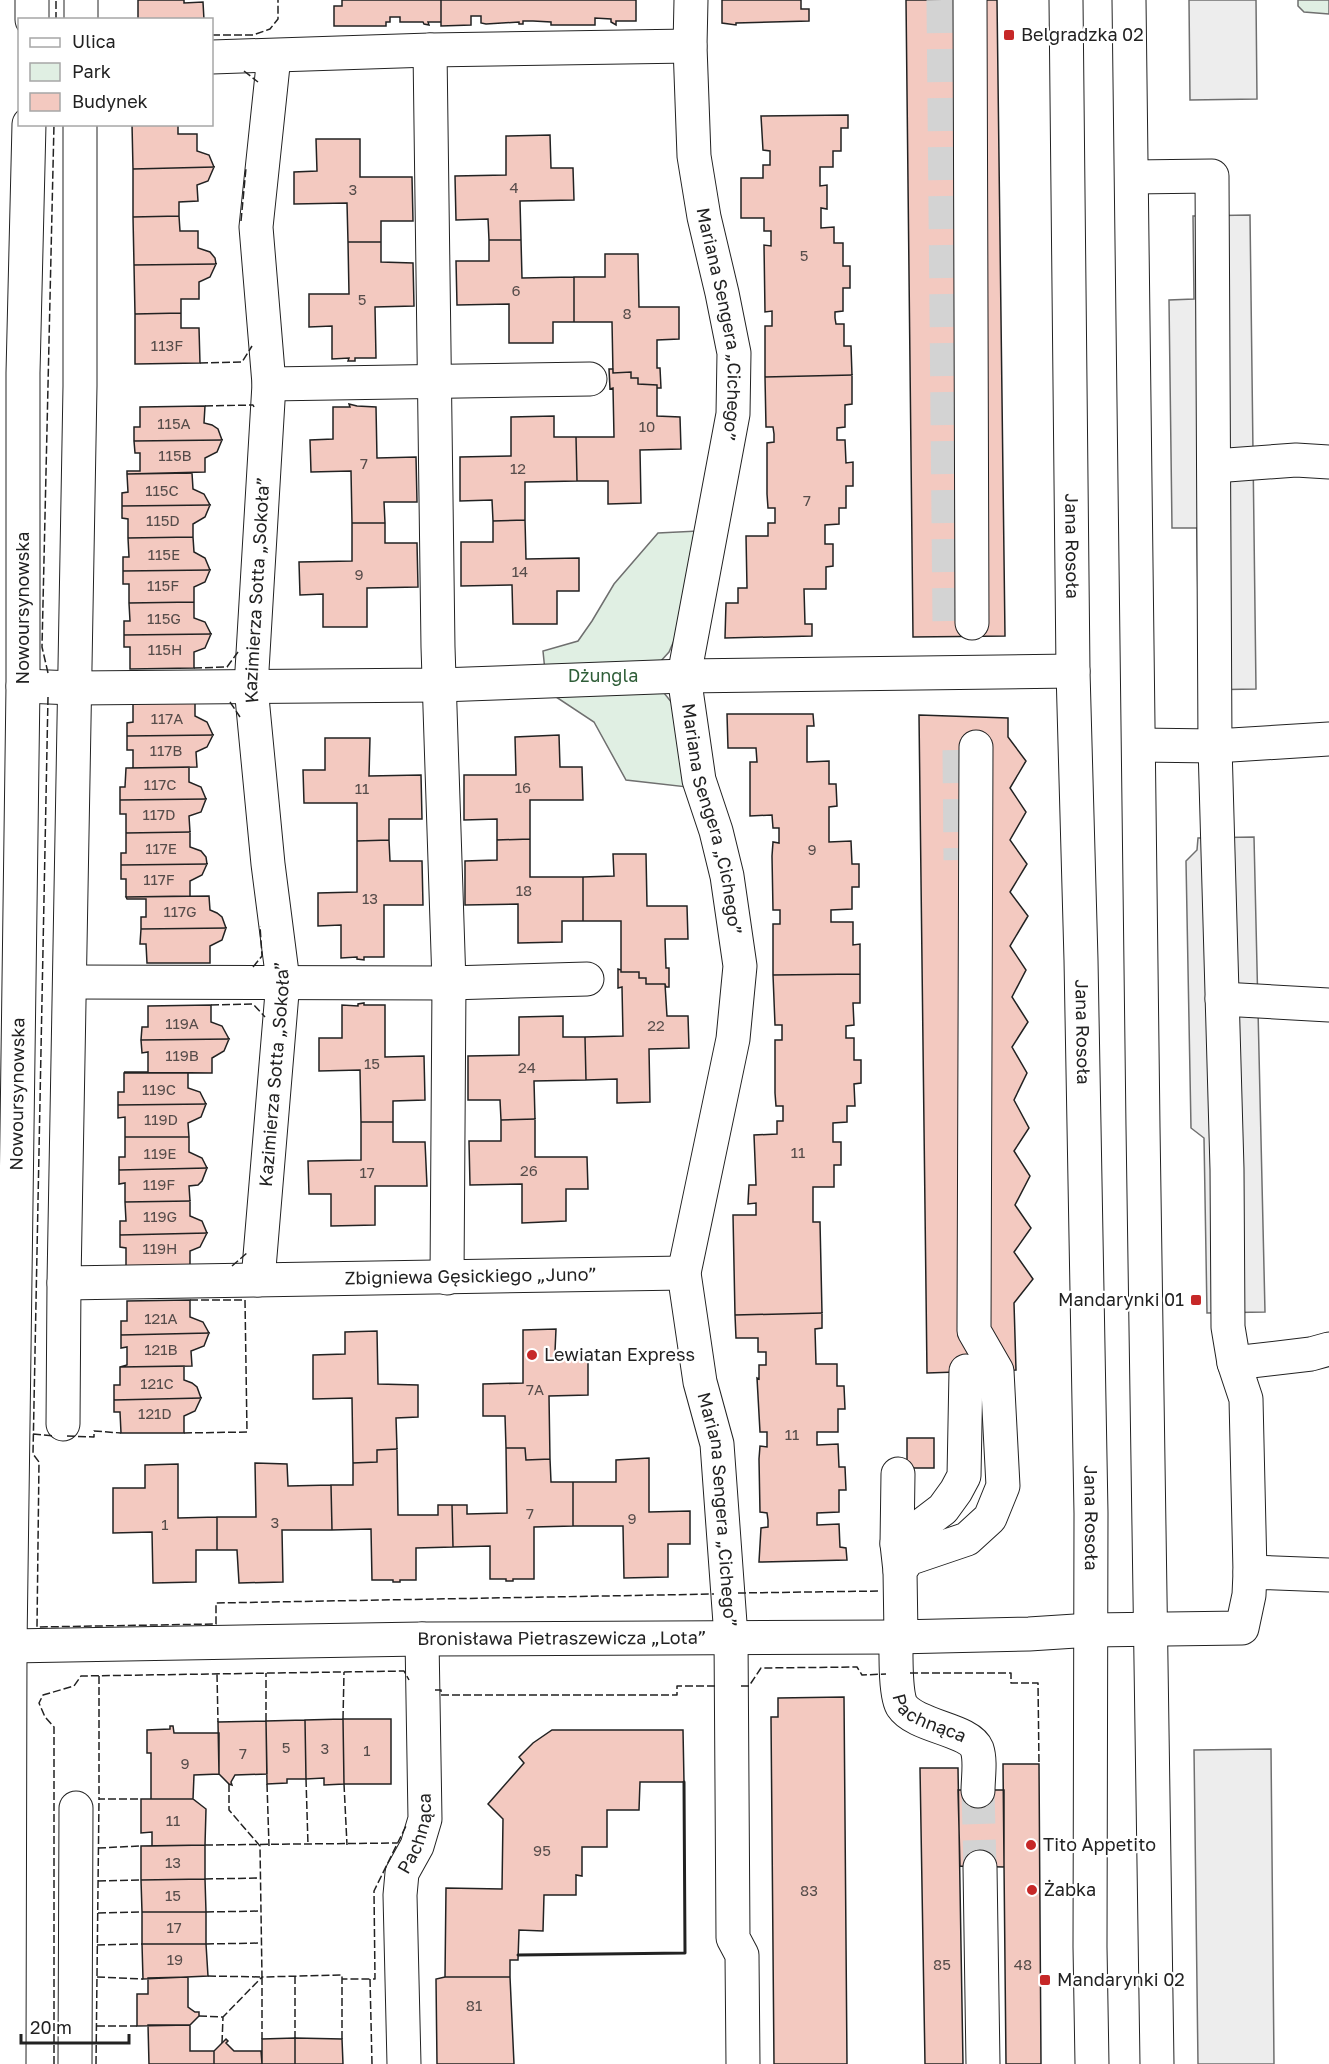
<svg xmlns="http://www.w3.org/2000/svg" width="1329" height="2064" font-family="'Golos Text',sans-serif">
  <style>
    .green { fill: #e0efe3; stroke: #6f6f6f; stroke-width: 1.5 }
    .parking { fill: #ededed; stroke: #6f6f6f; stroke-width: 1.5 }
    .building { fill: #f3c9c0; stroke: #222; stroke-width: 1.5 }
    .lines { fill: none; stroke-linecap: round; stroke-linejoin: round }
    .minor-tunnel { stroke: #d3d3d3; stroke-width: 33; stroke-dasharray: 33 16; stroke-linecap: butt }
    .minor-casing { stroke: #222; stroke-width: 35 }
    .minor { stroke: #fff; stroke-width: 33 }
    .fence { stroke: #222; stroke-width: 1.5; stroke-dasharray: 8 3; stroke-linecap: butt }
    .wall { stroke: #222; stroke-width: 3 }
    .poi-dot { fill: #c62828; stroke: #fff; stroke-width: 2 }
    .labels { text-anchor: middle; stroke-width: 4.5; stroke-linejoin: round; paint-order: stroke }
    .number-label { font-size: 15px; fill: #564c4a }
    .poi-label { font-size: 18px; fill: #222; stroke: #fff; text-anchor: start }
    .street-label { font-size: 18px; fill: #222; stroke: #fff }
    .park-label { font-size: 18px; fill: #2f5e38; stroke: #fff }
  </style>
  <rect width="100%" height="100%" fill="#fff"/>
  <path class="green" d="M1298,0H1329V14L1304,12L1298,6Z
    M698,531L676,636L669,652L660,662L664,693L676,708L687,787L626,780L594,722L547,691L543,651L578,641L592,621L614,584L658,533Z"/>
  <path class="parking" d="M1189,0H1256L1257,99L1190,100Z
    M1250,215L1256,689L1199,690L1197,528H1172L1169,300L1194,299L1193,216Z
    M1254,837L1265,1312L1207,1313L1204,1138L1191,1128L1186,861L1197,850L1198,838Z
    M1271,1749L1274,2064H1198L1194,1750Z"/>
  <path class="building" d="M138,0H184V3L203,2L204,20H138Z
    M342,0H441V22H428L429,25L424,24L423,22H400V17H390V22H386V26H334V6H342Z
    M441,0H636V21H616V25L611,22V19L595,18V25H551V22L533,21H523V24H519V22L486,24L481,23V16H471V25L441,26Z
    M722,0H801V9H809V21L736,23V25L722,23Z
    M906,0H997L1005,636L913,637Z
    M848,115V128H841V151H833V167H820V186L827,185V209L821,208V228L834,227V243H843V266H850V288H843V311L835,312V318L836,324H844V346H851L852,375L765,377V326H772V311L765,312L764,245L771,246V231H764V218H741V178H763V165H770V151L763,150L761,116Z
    M132,124H178V134H197V151L209,155L214,167L133,169Z
    M550,135L551,168H573L574,200L520,201L521,240H489L488,219L456,220L455,176L506,175V136Z
    M316,139H360V177H412L413,221H381V242H348L347,203L294,204V172L317,171Z
    M214,167L208,181L197,185L198,201L179,202V216L133,217V169Z
    M179,216L180,231H198V248L210,252L215,258L216,264L134,265L133,217Z
    M489,240H521L522,278L574,277V322H553V343H509V304L457,305L456,261H489Z
    M348,242H381V262L413,263L414,306L375,307L376,358H355V361H348L349,358L332,359V326L309,327V294H349Z
    M605,254H638L639,307H679V339L657,340V368H660L661,388H657V385L638,384V378H631V372L613,373L612,322H574V277H605Z
    M216,264L210,277L199,282V299H181V313L135,314L134,265Z
    M181,313V328H199L200,363L135,364V314Z
    M609,369H613V373L631,372V378H638V384L657,385V416L680,417L681,449L640,450L641,503L608,504V481H577L576,437H614L613,388L610,389Z
    M852,375V404L845,405V427L837,428V440H845L846,463L853,462V486H846V508H839V524L825,525V544H833V566L826,567V589H804L805,624H812V636L725,638L726,603H738V588H747L746,536H768V523H775V508H768L767,494V443L774,442V434L773,427H766L765,377Z
    M349,404L357,406L376,407L377,458L416,457L417,502H384L385,523H352L351,471L311,472L310,440L333,439V407H350Z
    M205,406L204,423L212,425L218,429L222,440L134,441V427H140V407Z
    M554,416V437H576L577,481L525,482V520L493,521L492,500L460,501V457L511,456V417Z
    M222,440L217,452L205,458V472L127,474V471H140V453H135L134,441Z
    M192,473L193,489L204,494L210,505L122,506V493L128,492L127,474Z
    M210,505L205,517L193,524V537L128,538V519L122,518V506Z
    M525,520L526,559L579,558V591H557V624H513L512,585L461,586V542H493V521Z
    M352,523H385V543H417L418,587L367,588V627H323V594L300,595L299,562L352,561Z
    M193,537L194,552L205,558L210,570L123,571V557H129L128,538Z
    M210,570L205,582L194,587V602L129,603V584H123V571Z
    M194,602V618L205,622L211,634L124,635V621H130L129,603Z
    M211,634L205,648L194,652V668L130,669V647H124V635Z
    M133,701H195V716L207,722L213,735L127,736V723L133,722Z
    M727,714H813L814,726H807V762L829,761V784H836L837,806L829,807V842L851,841L852,864H859V887H852V909L831,910V922H853V945L860,944V974L773,975V924H780V910H773L772,856L773,842L779,843V828H773L772,815L750,816V762H757L756,748H728Z
    M919,715L1008,718V737L1026,761L1010,788L1026,812L1010,840L1027,864L1010,892L1028,916L1010,946L1026,970L1012,997L1028,1022L1012,1047L1027,1073L1014,1100L1029,1128L1014,1151L1030,1176L1015,1205L1031,1228L1014,1252L1033,1279L1014,1303L1016,1370L927,1373Z
    M213,735L207,747L196,752L197,767L133,768V750H127V736Z
    M559,735L560,767H582L583,800H530V839L497,840V819L464,820V775H516L515,737Z
    M325,738H370L369,776L421,775L422,819H389V840L357,841V803H304L303,770H325Z
    M189,767V782L201,787L206,799L120,800V787H125L126,768Z
    M206,799L201,812L189,816L190,832L126,833V814H120V800Z
    M190,832V847L201,851L206,857L207,864L121,865V853H126V833Z
    M530,839V877H583V921H562V942L518,943V904L465,905V861L497,860V840Z
    M389,840L390,861H422L423,905H384V957H364V960L357,959V957L341,958V925L318,926V893L357,892V841Z
    M613,854H646L647,906H687L688,939H665L666,968H669V987H666L665,984H646V978H639V972H621V921H583V877L614,876Z
    M207,864L202,875L190,881V896L126,897V879H121V865Z
    M209,896L210,910L217,913L222,917L226,928L141,929V917H146V899H127L126,897Z
    M226,928L222,940L210,946V963H147L146,944H140L141,929Z
    M618,969L621,970V972H639V978H646V984H665L667,1016H688L689,1048L649,1049L650,1102L617,1103V1079L586,1080L585,1037L623,1036L622,987L618,988Z
    M860,974V1003H853L854,1025L846,1026V1038H854V1060H861V1083L854,1084L855,1106H847V1122L833,1123V1142H841V1165H834V1187H813V1222H820L822,1313L735,1315L733,1215H756V1203L748,1204L749,1185H756L754,1135L777,1134V1121H783V1106H776L775,1093V1040H782V1025H775L773,975Z
    M364,1003V1005H385V1057L424,1056L425,1100L393,1101V1122H361L360,1070L319,1071V1038H342V1005L358,1006V1004Z
    M211,1005V1022L222,1026L229,1039L141,1040L142,1027H148V1006Z
    M563,1016V1037H585L586,1080L534,1081L535,1119L501,1120L500,1100H468V1056L519,1055V1017Z
    M229,1039L224,1051L212,1058V1073L124,1072H148V1052L142,1053L141,1040Z
    M124,1073H188V1088L200,1092L206,1104L118,1105V1092H124Z
    M206,1104L201,1117L188,1123L189,1137H125V1117L118,1118V1105Z
    M535,1119V1157H587L588,1189H566V1221L522,1223V1184L470,1185L469,1141H501V1120Z
    M361,1122H393V1142H425L427,1186H375V1225L331,1226V1194H309L308,1161L361,1160Z
    M125,1137H189V1152L202,1158L207,1168L119,1170V1157H125Z
    M207,1168L202,1181L198,1185L189,1186L190,1201L125,1202V1183L119,1184V1170Z
    M190,1201V1216L202,1221L207,1233L120,1235V1221H126L125,1202Z
    M207,1233L200,1247L190,1251V1267L126,1268V1248L120,1247V1235Z
    M190,1300V1317L203,1322L209,1333L121,1335V1321H127V1301Z
    M822,1313V1328L815,1329L816,1364H837V1386H844L845,1409H838V1432H817V1445L838,1444L839,1467H845L846,1490H839V1512L817,1513V1525L839,1524L840,1547L846,1548L847,1560L759,1562L761,1528L768,1527V1520L767,1513L760,1512L759,1459L760,1446L767,1447V1432H760L757,1378L759,1379V1365H766V1352H758V1338H736L735,1315Z
    M556,1329L555,1352H588V1395L549,1396L550,1459L526,1460L525,1448H506L505,1416H483V1384L523,1383V1330Z
    M377,1331L378,1384L418,1385V1417L396,1418L397,1449L377,1450V1462L353,1463L352,1398L313,1399V1355L345,1354V1332Z
    M209,1333L204,1346L191,1351L192,1366L120,1367L127,1365V1347L121,1348V1335Z
    M184,1366V1380L192,1383L197,1387L201,1398L114,1400V1385H120V1367Z
    M201,1398L195,1411L184,1416V1433H121L120,1412H114V1400Z
    M907,1438H934V1468H907Z
    M506,1448H525L526,1460L550,1459L551,1482H573V1526L534,1527V1579H513V1581H506V1579H490V1546L453,1547L452,1505H467V1514L507,1513Z
    M397,1449L398,1515H438V1505H452L453,1547L416,1548V1580H400V1582H393V1580H372L371,1529L332,1530L331,1485H353V1463L377,1462V1450Z
    M649,1458V1512L690,1511V1544H668V1577L624,1578L623,1526H573V1482H616V1460Z
    M255,1463L287,1464L288,1486L331,1485L332,1530H282L283,1582L239,1583L237,1550H217V1517H256Z
    M178,1464V1518L217,1517V1550H196V1582L153,1583L152,1532L113,1533V1488H145V1465Z
    M844,1697L847,2064H774L771,1717H778V1698Z
    M343,1719H391V1784H344Z
    M343,1719L344,1784L324,1785V1778L306,1779L305,1720Z
    M305,1720L306,1779H287V1783L267,1784L266,1721Z
    M266,1721L267,1774L235,1775L231,1782L232,1785L229,1784L219,1774L218,1722Z
    M170,1726H173L174,1733H219V1774L194,1775L193,1799H151V1753H147V1730L170,1729Z
    M552,1730H683L684,1782H640L639,1810H607V1847H582V1876L576,1875V1895H544L543,1931L519,1930L518,1960H510V1977H445L446,1888L502,1889L503,1819L488,1804L524,1763L519,1757L533,1743Z
    M1003,1764H1039L1041,2064H1006Z
    M920,1768H958L963,2064H925Z
    M958,1790H1004V1867L960,1866Z
    M141,1799H193L206,1809L205,1845L152,1846V1832L141,1833Z
    M205,1845V1879L141,1880V1846Z
    M205,1879L206,1912H142L141,1880Z
    M142,1912H206V1944H142Z
    M142,1944H206L208,1976L143,1979Z
    M188,1977V2007L195,2012H199V2016L190,2025L137,2026V1994H148V1978Z
    M445,1977H510L514,2064H437L436,1979Z
    M148,2025H190V2051H214V2064H149Z
    M295,2038L342,2039L343,2064H295Z
    M295,2038V2064H262V2039Z
    M226,2039L228,2041L226,2043L234,2051H261L262,2064H214V2051Z"/>
  <g class="lines">
    <path class="minor-tunnel" d="M943,0L949,622
      M959,750L960,860
      M978,1791L980,1867"/>
    <defs>
      <g id="minor">
        <path id="s1" d="M691,0L690,46L694,156L704,217L722,293L734,353L733,414L684,676L699,780L716,831L727,876L740,966L733,1039L684,1273L700,1382L717,1444L731,1637L733,1938L742,1955L743,2064"/>
        <path d="M970,0L972,623"/>
        <path id="s2" d="M1066,0L1073,671L1081,960L1091,1513L1090,1947L1092,2064"/>
        <path d="M1129,0L1143,1127L1157,2064"/>
        <path d="M32,20V0"/>
        <path d="M81,20V0"/>
        <path d="M212,57L430,50"/>
        <path id="s3" d="M80,124V386L64,1283L684,1273"/>
        <path d="M1132,177L1212,176L1215,746L1227,1169L1228,1327L1234,1363L1246,1399L1250,1572"/>
        <path d="M269,384L590,379"/>
        <path d="M1214,466L1296,460L1329,462"/>
        <path d="M23,686L74,688L440,685L684,676L1073,671"/>
        <path d="M1139,745L1215,746L1329,739"/>
        <path d="M70,982L449,983L587,979"/>
        <path d="M1222,999L1329,1005"/>
        <path d="M447,1278L449,983L438,647L430,50L690,46"/>
        <path id="s4" d="M258,1280L283,981L268,864L251,687L269,384L256,227L274,56"/>
        <path d="M1234,1363L1311,1354L1329,1349"/>
        <path d="M63,1424L64,1283"/>
        <path d="M897,1544L898,1474"/>
        <path d="M900,1571L897,1544L943,1509L956,1491L964,1476L966,1371"/>
        <path d="M901,1636L900,1571L908,1559L967,1539L990,1518L1003,1486L997,1371L974,1331L976,747"/>
        <path id="s5" d="M896,1637C896,1650 895,1697 902,1706C916,1727 969,1729 977,1749C981,1761 978,1778 978,1791"/>
        <path id="s6" d="M10,1646L422,1639L896,1637L1029,1634L1091,1630L1242,1628L1249,1595L1250,1572L1329,1575"/>
        <path d="M980,1867L983,2064"/>
        <path id="s7" d="M9,2064L10,1646L23,686V373L29,124"/>
        <path d="M75,2064L76,1808"/>
        <path id="s8" d="M404,2064L400,1895L402,1873L417,1846L425,1819L422,1639"/>
      </g>
    </defs>
    <use href="#minor" class="minor-casing"/>
    <use href="#minor" class="minor"/>
    <path class="fence" d="M56,20V0
      M212,35H253L270,29L278,19V0
      M244,71L258,82
      M241,221L246,168
      M200,363L242,362L252,346
      M205,406L253,405L254,407
      M194,668L227,667L238,652
      M48,673L42,647L54,124
      M48,697L33,1454L39,1462L37,1627L216,1624V1603L714,1594
      M230,702L240,717
      M253,967L262,956L260,926
      M211,1005L253,1004L265,1017
      M232,1266L247,1253
      M184,1433L247,1432L245,1300H190
      M33,1434L55,1436
      M67,1436L94,1437V1431L121,1433
      M738,1593L879,1591
      M910,1673H1011V1683H1038L1039,1764
      M217,1674L218,1722
      M99,1676V1799H141
      M741,1686H749L761,1668L857,1667L862,1675L886,1674
      M435,1690H441V1695H677V1686H717
      M343,1719L344,1672
      M266,1721V1673
      M306,1779L308,1845
      M229,1784V1810L260,1846L262,1977L342,1975V1979H370
      M267,1784L269,1846
      M344,1784L347,1845
      M205,1845L397,1843
      M98,1848L141,1846
      M205,1879L261,1878
      M98,1881L141,1880
      M206,1912L261,1911
      M98,1913L142,1912
      M206,1944L262,1943
      M97,1945L142,1944
      M208,1976L262,1977
      M295,1976V2038
      M97,1977L143,1979
      M262,1977V2039
      M199,2016L223,2017L262,1977
      M97,2026H137
      M342,2039V1979
      M222,2043L223,2017
      M54,2064V1727L45,1717L39,1703L43,1695L74,1686L81,1676L404,1671L409,1680
      M96,2064L99,1799
      M372,2064L370,1979H375L374,1891L407,1824"/>
    <path class="wall" d="M518,1955L685,1953L684,1782"/>
  </g>
  <g class="poi-dot">
    <rect x="1003" y="29" width="12" height="12" rx="3"/>
    <rect x="1190" y="1294" width="12" height="12" rx="3"/>
    <circle cx="532" cy="1355" r="6"/>
    <circle cx="1031" cy="1845" r="6"/>
    <circle cx="1032" cy="1890" r="6"/>
    <rect x="1039" y="1974" width="12" height="12" rx="3"/>
  </g>
  <g class="labels">
    <g class="number-label">
      <text x="514" y="193">4</text>
      <text x="353" y="195">3</text>
      <text x="804" y="261">5</text>
      <text x="516" y="296">6</text>
      <text x="362" y="305">5</text>
      <text x="627" y="319">8</text>
      <text x="167" y="351">113F</text>
      <text x="174" y="429">115A</text>
      <text x="647" y="432">10</text>
      <text x="175" y="461">115B</text>
      <text x="364" y="469">7</text>
      <text x="518" y="474">12</text>
      <text x="162" y="496">115C</text>
      <text x="807" y="506">7</text>
      <text x="163" y="526">115D</text>
      <text x="164" y="560">115E</text>
      <text x="520" y="577">14</text>
      <text x="359" y="580">9</text>
      <text x="163" y="591">115F</text>
      <text x="164" y="624">115G</text>
      <text x="165" y="655">115H</text>
      <text x="167" y="724">117A</text>
      <text x="166" y="756">117B</text>
      <text x="160" y="790">117C</text>
      <text x="523" y="793">16</text>
      <text x="362" y="794">11</text>
      <text x="159" y="820">117D</text>
      <text x="161" y="854">117E</text>
      <text x="812" y="855">9</text>
      <text x="159" y="885">117F</text>
      <text x="524" y="896">18</text>
      <text x="370" y="904">13</text>
      <text x="180" y="917">117G</text>
      <text x="182" y="1029">119A</text>
      <text x="656" y="1031">22</text>
      <text x="182" y="1061">119B</text>
      <text x="372" y="1069">15</text>
      <text x="527" y="1073">24</text>
      <text x="159" y="1095">119C</text>
      <text x="161" y="1125">119D</text>
      <text x="798" y="1158">11</text>
      <text x="160" y="1159">119E</text>
      <text x="529" y="1176">26</text>
      <text x="367" y="1178">17</text>
      <text x="159" y="1190">119F</text>
      <text x="160" y="1222">119G</text>
      <text x="160" y="1254">119H</text>
      <text x="161" y="1324">121A</text>
      <text x="161" y="1355">121B</text>
      <text x="157" y="1389">121C</text>
      <text x="535" y="1395">7A</text>
      <text x="155" y="1419">121D</text>
      <text x="792" y="1440">11</text>
      <text x="530" y="1519">7</text>
      <text x="632" y="1524">9</text>
      <text x="275" y="1528">3</text>
      <text x="165" y="1530">1</text>
      <text x="286" y="1753">5</text>
      <text x="325" y="1754">3</text>
      <text x="367" y="1756">1</text>
      <text x="243" y="1759">7</text>
      <text x="185" y="1769">9</text>
      <text x="173" y="1826">11</text>
      <text x="542" y="1856">95</text>
      <text x="173" y="1868">13</text>
      <text x="809" y="1896">83</text>
      <text x="173" y="1901">15</text>
      <text x="174" y="1933">17</text>
      <text x="175" y="1965">19</text>
      <text x="942" y="1970">85</text>
      <text x="1023" y="1970">48</text>
      <text x="474" y="2011">81</text>
    </g>
    <g class="poi-label">
      <text x="1021" y="41">Belgradzka 02</text>
      <text x="1184" y="1306" text-anchor="end">Mandarynki 01</text>
      <text x="544" y="1361">Lewiatan Express</text>
      <text x="1043" y="1851">Tito Appetito</text>
      <text x="1044" y="1896">Żabka</text>
      <text x="1057" y="1986">Mandarynki 02</text>
    </g>
    <g class="street-label">
      <text dy="6" stroke="none"><textPath href="#s1" startOffset="327">Mariana Sengera „Cichego”</textPath></text>
      <text dy="6" stroke="none"><textPath href="#s2" startOffset="546">Jana Rosoła</textPath></text>
      <text dy="6" stroke="none"><textPath href="#s4" startOffset="693">Kazimierza Sotta „Sokoła”</textPath></text>
      <text transform="translate(23 608) rotate(-90)" y="6">Nowoursynowska</text>
      <text dy="6" stroke="none"><textPath href="#s1" startOffset="831">Mariana Sengera „Cichego”</textPath></text>
      <text dy="6" stroke="none"><textPath href="#s2" startOffset="1032">Jana Rosoła</textPath></text>
      <text dy="6" stroke="none"><textPath href="#s4" startOffset="207">Kazimierza Sotta „Sokoła”</textPath></text>
      <text dy="6" stroke="none"><textPath href="#s7" startOffset="970">Nowoursynowska</textPath></text>
      <text dy="6" stroke="none"><textPath href="#s3" startOffset="1566">Zbigniewa Gęsickiego „Juno”</textPath></text>
      <text dy="6" stroke="none"><textPath href="#s1" startOffset="1533">Mariana Sengera „Cichego”</textPath></text>
      <text dy="6" stroke="none"><textPath href="#s2" startOffset="1518">Jana Rosoła</textPath></text>
      <text dy="6" stroke="none"><textPath href="#s6" startOffset="552">Bronisława Pietraszewicza „Lota”</textPath></text>
      <text dy="6" stroke="none"><textPath href="#s5" startOffset="99">Pachnąca</textPath></text>
      <text dy="6" stroke="none"><textPath href="#s8" startOffset="234">Pachnąca</textPath></text>
    </g>
    <g class="park-label">
      <text x="603" y="682">Dżungla</text>
    </g>
  </g>
  <rect x="18" y="18" width="195" height="108" fill="#ffffff" stroke="#a7a7a7" stroke-width="1.5"/>
  <rect x="30" y="38" width="30" height="9" fill="#ffffff" stroke="#a7a7a7" stroke-width="1.5"/>
  <text x="72" y="48" font-size="18" fill="#222222">Ulica</text>
  <rect x="30" y="63" width="30" height="18" fill="#e0efe3" stroke="#a7a7a7" stroke-width="1.5"/>
  <text x="72" y="78" font-size="18" fill="#222222">Park</text>
  <rect x="30" y="93" width="30" height="18" fill="#f3c9c0" stroke="#a7a7a7" stroke-width="1.5"/>
  <text x="72" y="108" font-size="18" fill="#222222">Budynek</text>
  <path d="M21 2034v9h108v-9" fill="none" stroke="#222222" stroke-width="3"/>
  <text x="30" y="2034" font-size="18" fill="#222222" stroke="#ffffff" stroke-width="4.5" paint-order="stroke">20 m</text>
</svg>
